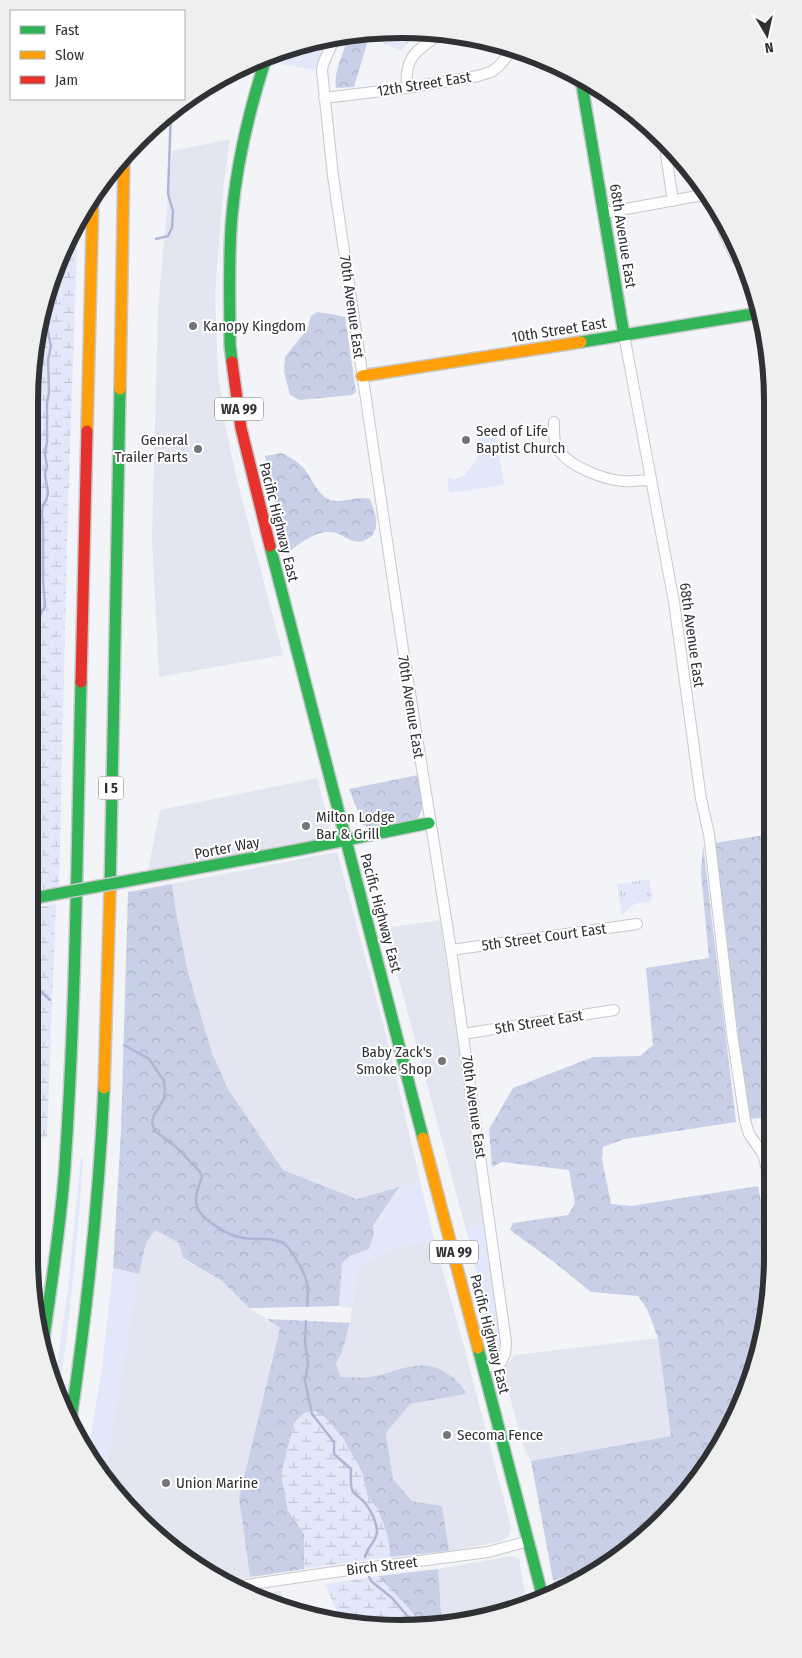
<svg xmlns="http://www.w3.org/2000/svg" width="802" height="1658" font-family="'Fira Sans Condensed',sans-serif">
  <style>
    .built { fill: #e3e6f0 }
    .grass { fill: #e2e8f9 }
    .forest { fill: url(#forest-crowns) }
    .wetland { fill: url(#wetland-marsh) }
    .park { fill: url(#park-tufts) }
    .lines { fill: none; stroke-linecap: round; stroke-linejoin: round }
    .stream { stroke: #adb7d4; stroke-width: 2.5 }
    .street-casing { stroke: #c7c8cb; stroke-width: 12 }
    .fast-casing { stroke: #c7c8cb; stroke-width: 14 }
    .slow-casing { stroke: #c7c8cb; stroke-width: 14 }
    .jam-casing { stroke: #c7c8cb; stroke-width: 14 }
    .street { stroke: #fdfdfe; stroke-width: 10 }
    .fast { stroke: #30b455; stroke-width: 11 }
    .slow { stroke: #ff9f0a; stroke-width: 11 }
    .jam { stroke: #e5322d; stroke-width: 11 }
    .fast-bridge-casing { stroke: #c7c8cb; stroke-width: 14; stroke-linecap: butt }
    .fast-bridge { stroke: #30b455; stroke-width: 11 }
    .poi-dot { fill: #747579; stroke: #fff; stroke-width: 2 }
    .labels { text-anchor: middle; stroke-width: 4; stroke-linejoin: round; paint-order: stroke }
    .shield { fill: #fff; stroke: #6e6f71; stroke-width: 1 }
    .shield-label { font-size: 14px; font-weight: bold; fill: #303134 }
    .street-label { font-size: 15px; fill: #303134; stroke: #fff }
    .poi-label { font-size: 15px; fill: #303134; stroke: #fff; text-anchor: start }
    .rim { fill: none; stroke: #303134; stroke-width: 6 }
  </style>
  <defs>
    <pattern id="forest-crowns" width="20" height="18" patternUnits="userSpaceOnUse" patternTransform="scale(1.25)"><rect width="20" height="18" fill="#c8d0e8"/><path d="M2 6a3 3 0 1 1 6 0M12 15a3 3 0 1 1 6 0" fill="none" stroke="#acb3c8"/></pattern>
    <pattern id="wetland-marsh" width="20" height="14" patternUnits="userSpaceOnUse" patternTransform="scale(1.25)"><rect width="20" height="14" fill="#e2e8f9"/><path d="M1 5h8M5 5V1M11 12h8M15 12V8" fill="none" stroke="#c2c7d6"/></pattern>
    <pattern id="park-tufts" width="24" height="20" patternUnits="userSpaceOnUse" patternTransform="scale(1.25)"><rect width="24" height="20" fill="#e2e8f9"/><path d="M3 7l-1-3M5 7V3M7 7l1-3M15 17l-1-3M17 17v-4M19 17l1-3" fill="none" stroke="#c2c7d6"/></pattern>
  </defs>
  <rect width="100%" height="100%" fill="#f3f4f8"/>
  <path class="built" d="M230,139L223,190L215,295L218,372L225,424L237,480L283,655L159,677L152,539L158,309L172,151Z
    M29,576L53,580L45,873L29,876Z
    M317,778L330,827L318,837L309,842L148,870L160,810Z
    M337,852L390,1050L420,1181L357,1199L283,1170L228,1089L212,1053L188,972L177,918L172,884Z
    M440,920L486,1224L467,1228L466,1230L385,928Z
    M155,1229L179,1243L183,1259L222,1281L249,1308L280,1328L239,1498L250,1577L222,1582L194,1567L106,1484L104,1480L134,1294L146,1243Z
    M434,1240L465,1350L511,1527L510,1533L507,1538L499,1542L449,1551L442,1506L412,1501L393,1479L386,1432L410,1404L466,1394L464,1387L412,1366L369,1377H341L336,1364L342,1352L350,1323L358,1266L398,1247Z
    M658,1338L671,1436L531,1461L524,1448L503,1372L504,1368L515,1355Z
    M512,1556L519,1559L527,1603L449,1626H442L438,1569Z
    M591,1573L566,1591L556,1594L553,1580Z
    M281,1591L283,1608L258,1601L248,1595Z"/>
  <path class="grass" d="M329,36L315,70L281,64L286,49Z
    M495,429L504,485L449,493L447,477L455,479L465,475L477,458V445L480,436L486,431Z
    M81,1158L83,1159C78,1238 70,1317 59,1396L54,1388L68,1288Z
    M420,1181L434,1240L398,1247L358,1266L352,1308L339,1306L342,1263L350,1256L369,1249L374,1235L373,1227L399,1187Z
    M484,1224L502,1342L498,1348L496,1349L494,1344L466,1230L467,1228Z
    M113,1268L139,1274L104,1480L88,1450L102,1368Z"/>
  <path class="forest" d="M373,31L369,37L354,87L336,88C333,73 345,48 350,34Z
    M317,312L331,314L345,317L356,392L352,395L300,400L290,395L284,372L285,357L308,328L311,316Z
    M281,453C291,457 300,463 306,471C313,481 317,493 328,499C340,505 356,495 370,499C375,512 383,533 365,540C362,542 358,542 354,541C343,538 340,531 325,532C311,534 298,545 287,553L265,456Z
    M418,775C421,790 428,809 415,821L372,828L363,825L349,789Z
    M772,834L773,1116L750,1119L735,1035L714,843Z
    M703,845L736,1122L625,1139L603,1147L602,1159L611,1204L631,1206L758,1186L773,1263L766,1330L745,1400L710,1464L664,1520L594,1570L553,1580L531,1461L671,1436L658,1338L647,1309L638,1296L591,1292L554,1262L510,1230L513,1223L568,1215L575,1203L569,1170L502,1162L492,1167L489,1129L513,1088L593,1057L640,1056L653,1045L646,968L709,958L701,873Z
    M172,884L177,918L188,972L212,1053L228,1089L283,1170L357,1199L399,1187L373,1226L374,1235L369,1249L350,1256L342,1263L339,1306L249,1308L222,1281L183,1258L179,1243L155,1230L146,1243L139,1274L113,1268L121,1130L128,892Z
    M267,1319L350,1323L342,1352L336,1364L341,1377C351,1377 360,1378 369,1377C400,1372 423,1353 452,1377C458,1382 464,1386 466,1394L410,1404L386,1433L393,1479L412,1501L442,1506L449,1551L391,1557L387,1534L378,1510L367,1495L362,1472L342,1437L297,1523L304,1534V1569L250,1577L239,1498L280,1328Z
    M438,1569L442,1626L420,1625L419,1622L378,1576Z"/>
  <path class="wetland" d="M78,220L68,505L59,886L29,891V872L40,870L43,868L41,780L29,782V401L36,328L57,258Z
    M56,904L47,1137L29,1142V909Z
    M316,1411L326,1418L342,1437L362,1472L367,1495L378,1510L387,1534L391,1557L304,1569V1534L288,1511L281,1474L294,1423L304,1413Z
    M378,1576C389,1588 415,1611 420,1625L341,1622L325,1584Z"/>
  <path class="park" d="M395,29L410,41L401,51L369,37L373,31Z
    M649,879L652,898L649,903C636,901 630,905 622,916L617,884Z"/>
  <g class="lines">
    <path class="stream" d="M156,239L168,236L172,228L173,211L168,194L171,110
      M29,660C39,646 35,616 45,607L43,580V528L42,514L43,505L46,501L48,493L45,474L47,466L45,455L47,442V403L49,392L48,360L51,346L47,328L52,308L49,295L56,278L53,271
      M29,980L50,1000
      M124,1045L149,1059L164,1081L165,1090L164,1099L154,1115L152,1123L155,1131L176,1147L200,1172L202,1177C199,1186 194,1197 197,1207C202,1220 229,1236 243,1238C255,1240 269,1237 281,1242C290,1245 305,1273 307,1283C308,1291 308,1298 307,1306
      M306,1321L305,1342L308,1363L305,1381L312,1414L334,1442V1454L351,1469C351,1475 350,1483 352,1489C354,1495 361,1498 365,1503C371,1510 377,1523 377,1532C376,1542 367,1547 365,1557
      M369,1577L371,1581L392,1598L415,1625"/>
    <defs>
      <path id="street" d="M336,35L323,64L322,71L333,176L403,649L451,950L506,1342L505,1354L501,1362L484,1368
        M407,88C404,55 418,50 441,33
        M324,98L407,88L478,76L491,72L499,66L514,48
        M666,144V154L673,201
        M707,195L736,258
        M604,213L708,194
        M624,335L674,602L701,799L709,834L732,1034L745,1120L749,1134L763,1154L773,1192
        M554,422C554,432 553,444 560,452C571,467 605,480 623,481C632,482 642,480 651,480
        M451,950L637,924
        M463,1034L614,1010
        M233,1587L327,1573L488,1552L529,1541"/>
      <path id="fast" d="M581,79L624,335
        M581,342L759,313
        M232,362L230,345C230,302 228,258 232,215C237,160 250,107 267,55
        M270,546L423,1138
        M143,878L297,850L429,823
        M110,890L120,389
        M43,1345C51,1285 61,1225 65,1165C76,1005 77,843 81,682
        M478,1348L543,1598
        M71,1419C87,1309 99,1199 104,1088"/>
      <path id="slow" d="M362,376L581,342
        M120,389L124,155
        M87,431L93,193
        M104,1088L110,890
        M423,1138L478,1348"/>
      <path id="jam" d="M232,362L241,428L270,546
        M81,682L87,431"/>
    </defs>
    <use href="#street" class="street-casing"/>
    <use href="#fast" class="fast-casing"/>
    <use href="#slow" class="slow-casing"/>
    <use href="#jam" class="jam-casing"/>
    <use href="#street" class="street"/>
    <use href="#fast" class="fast"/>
    <use href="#slow" class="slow"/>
    <use href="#jam" class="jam"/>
    <defs>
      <path id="fast-bridge" d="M29,899L143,878"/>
    </defs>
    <use href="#fast-bridge" class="fast-bridge-casing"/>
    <use href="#fast-bridge" class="fast-bridge"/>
  </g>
  <g class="poi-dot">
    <circle cx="193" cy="326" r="5"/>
    <circle cx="466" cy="440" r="5"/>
    <circle cx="198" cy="449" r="5"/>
    <circle cx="306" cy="826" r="5"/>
    <circle cx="442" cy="1061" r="5"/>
    <circle cx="447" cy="1435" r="5"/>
    <circle cx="166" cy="1483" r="5"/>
  </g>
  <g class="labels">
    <g class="shield">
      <rect x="215" y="397.5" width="48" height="23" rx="4"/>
      <rect x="98.5" y="776.5" width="25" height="23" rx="4"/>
      <rect x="430" y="1240.5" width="48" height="23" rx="4"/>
    </g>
    <g class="shield-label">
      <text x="239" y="414">WA 99</text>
      <text x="111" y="793">I 5</text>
      <text x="454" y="1257">WA 99</text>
    </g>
    <g class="street-label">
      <text transform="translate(424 84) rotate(-9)" y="5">12th Street East</text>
      <text transform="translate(623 236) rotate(81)" y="5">68th Avenue East</text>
      <text transform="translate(352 307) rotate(82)" y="5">70th Avenue East</text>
      <text transform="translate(559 330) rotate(-9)" y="5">10th Street East</text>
      <text transform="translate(279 522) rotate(76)" y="5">Pacific Highway East</text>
      <text transform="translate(692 635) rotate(82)" y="5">68th Avenue East</text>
      <text transform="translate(411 707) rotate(81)" y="5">70th Avenue East</text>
      <text transform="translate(227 848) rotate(-11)" y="5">Porter Way</text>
      <text transform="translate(381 913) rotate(75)" y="5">Pacific Highway East</text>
      <text transform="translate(544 937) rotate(-8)" y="5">5th Street Court East</text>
      <text transform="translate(539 1022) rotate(-9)" y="5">5th Street East</text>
      <text transform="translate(474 1107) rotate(82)" y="5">70th Avenue East</text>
      <text transform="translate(490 1334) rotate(76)" y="5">Pacific Highway East</text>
      <text transform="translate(382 1566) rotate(-7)" y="5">Birch Street</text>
    </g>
    <g class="poi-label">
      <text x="203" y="331">Kanopy Kingdom</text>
      <text x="476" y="436">Seed of Life<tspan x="476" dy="17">Baptist Church</tspan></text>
      <text x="188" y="445" text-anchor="end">General<tspan x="188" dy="17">Trailer Parts</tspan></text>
      <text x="316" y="822">Milton Lodge<tspan x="316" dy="17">Bar &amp; Grill</tspan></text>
      <text x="432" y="1057" text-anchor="end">Baby Zack's<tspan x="432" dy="17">Smoke Shop</tspan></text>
      <text x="457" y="1440">Secoma Fence</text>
      <text x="176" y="1488">Union Marine</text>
    </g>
  </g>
  <path d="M0 0H802V1658H0ZM401 38H401A363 363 0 0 1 764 401V1257A363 363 0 0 1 401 1620H401A363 363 0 0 1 38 1257V401A363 363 0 0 1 401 38Z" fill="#eeefef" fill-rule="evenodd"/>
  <path class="rim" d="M401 38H401A363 363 0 0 1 764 401V1257A363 363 0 0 1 401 1620H401A363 363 0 0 1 38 1257V401A363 363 0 0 1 401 38Z"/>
  <rect x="10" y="10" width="175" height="90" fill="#ffffff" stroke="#acadae"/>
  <rect x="20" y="26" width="25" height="8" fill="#30b455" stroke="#acadae"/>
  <text x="55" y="35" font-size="15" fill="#303134">Fast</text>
  <rect x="20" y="51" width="25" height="8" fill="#ff9f0a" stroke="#acadae"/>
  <text x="55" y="60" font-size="15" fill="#303134">Slow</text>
  <rect x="20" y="76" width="25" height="8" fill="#e5322d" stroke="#acadae"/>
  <text x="55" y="85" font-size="15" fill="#303134">Jam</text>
  <g transform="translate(767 35) rotate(171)" stroke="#ffffff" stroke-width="4" paint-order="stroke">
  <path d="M0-4L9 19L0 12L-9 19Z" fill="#303134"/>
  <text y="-8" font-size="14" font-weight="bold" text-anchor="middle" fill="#303134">N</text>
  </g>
</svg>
